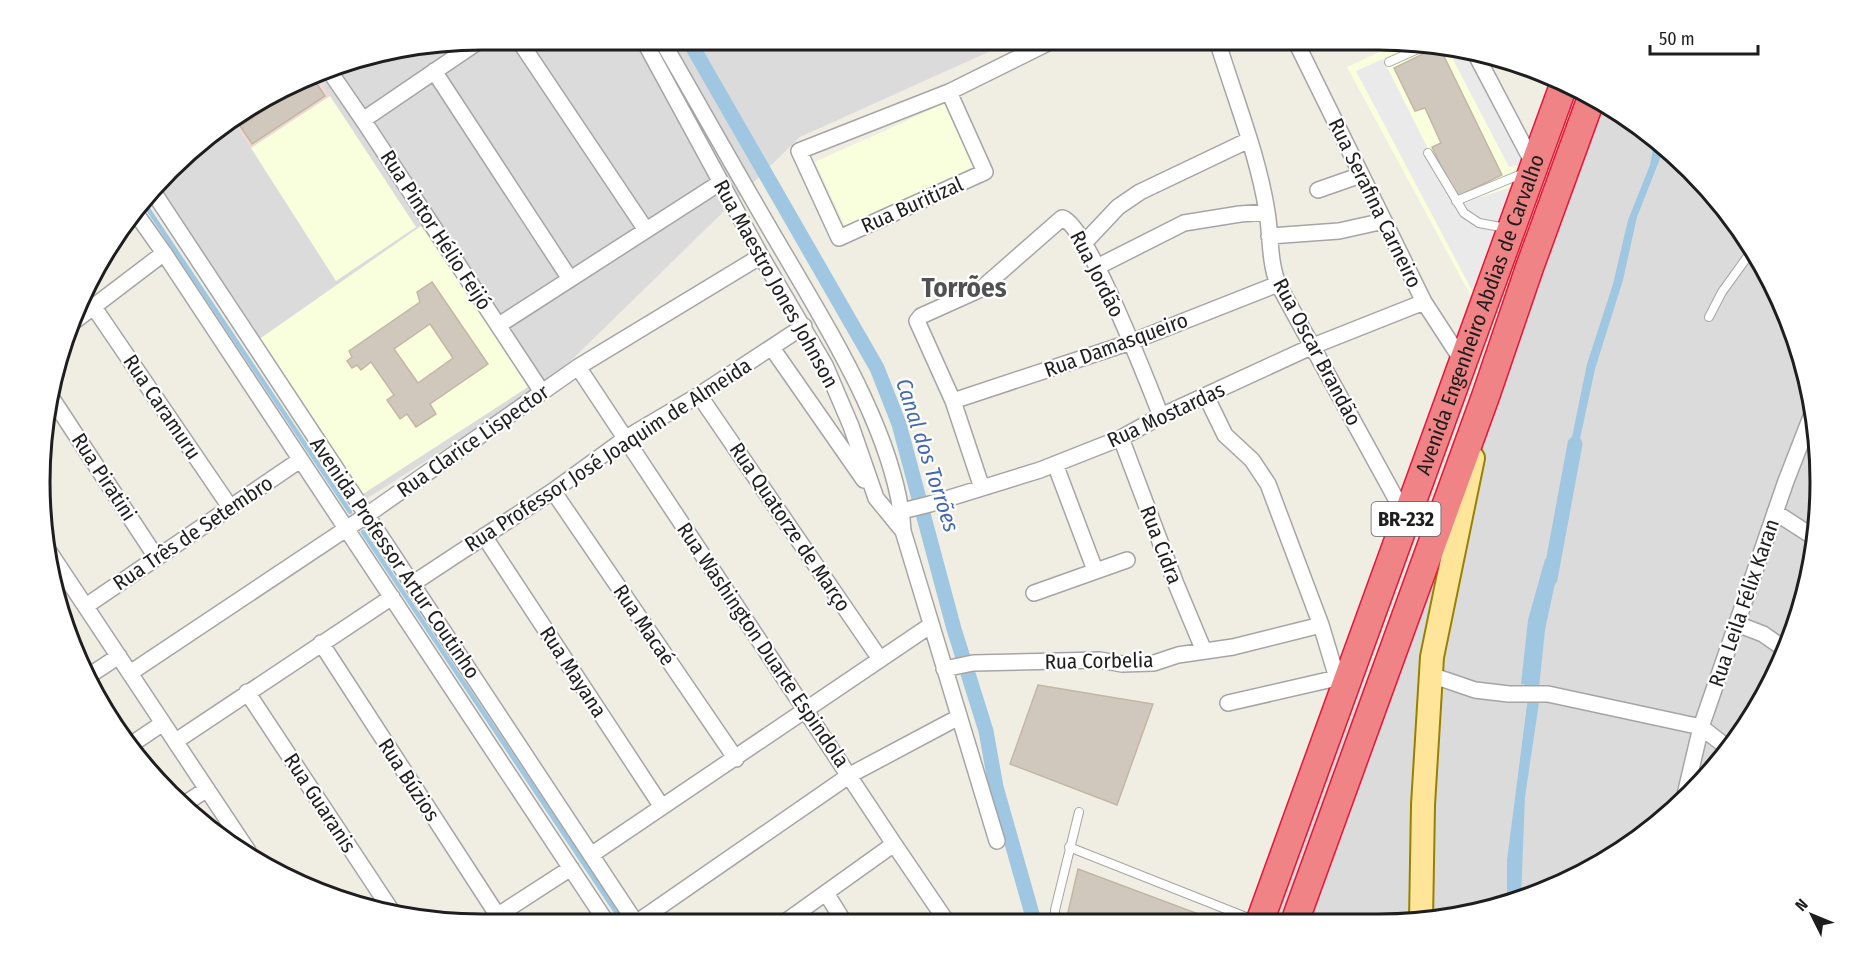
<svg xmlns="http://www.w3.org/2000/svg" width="1860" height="963" font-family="'Fira Sans Condensed',sans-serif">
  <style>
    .residential { fill: #dcdbdb }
    .commercial { fill: #f3d8d1 }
    .education { fill: #f9ffdd }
    .parking { fill: #eaeaea }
    .water { fill: #9fc7e2 }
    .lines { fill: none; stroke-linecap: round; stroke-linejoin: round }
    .stream { stroke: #9fc7e2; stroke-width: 4.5 }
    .canal { stroke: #9fc7e2; stroke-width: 15 }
    .building { fill: #d0c8bc; stroke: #c3b7a4; stroke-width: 1.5; fill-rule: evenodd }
    .lane-casing { stroke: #a5a5a5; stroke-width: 10 }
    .street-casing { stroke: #a5a5a5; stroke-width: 18 }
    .primary-casing { stroke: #988000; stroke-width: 26 }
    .highway-casing { stroke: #ea1438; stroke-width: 30 }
    .lane { stroke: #fff; stroke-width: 8 }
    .street { stroke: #fff; stroke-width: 15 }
    .primary { stroke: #ffe599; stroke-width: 22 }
    .highway { stroke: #ef8385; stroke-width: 27 }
    .labels { text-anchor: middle; stroke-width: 4.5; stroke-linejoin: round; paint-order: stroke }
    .shield { fill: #fff; stroke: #626262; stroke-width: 1.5 }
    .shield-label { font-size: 20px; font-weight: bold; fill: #1e1e1e }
    .street-label { font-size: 21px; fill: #1e1e1e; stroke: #fff }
    .water-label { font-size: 22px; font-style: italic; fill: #4168b7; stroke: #fff }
    .district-label { font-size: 27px; font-weight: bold; fill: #515151; stroke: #fff }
    .rim { fill: none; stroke: #1e1e1e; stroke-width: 3 }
  </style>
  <rect width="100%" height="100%" fill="#f0eee3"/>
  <path class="residential" d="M482,39L1015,40L800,137L547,384L355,506L149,198L212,131L339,63Z
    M1585,91L1648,131L1711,190L1762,261L1798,340L1817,424L1820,511L1806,596L1775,678L1711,773L1648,833L1548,890L1437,920L1269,921L1408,575Z"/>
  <path class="commercial" d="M316,75L330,96L251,148L234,123L268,101Z"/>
  <path class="education" d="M1405,40L1467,50L1525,164L1478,309L1347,67Z
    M330,96L416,227L336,281L251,148Z
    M947,102L977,165L845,226L815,162L868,138L872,146L869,138Z
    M421,226L531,385L363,494L258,340Z"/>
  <path class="parking" d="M1446,46L1467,50L1525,164L1509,167Z
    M1383,59L1456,205L1518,185L1476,298L1356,71Z"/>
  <path class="water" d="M1655,137L1665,146L1637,217L1623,280L1595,369L1575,462L1566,466L1587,364L1613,284L1628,220L1650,165Z
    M1545,559L1560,560L1545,630L1539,688L1521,684L1528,620Z
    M1540,696L1525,797L1521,898L1507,901V860L1528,697Z"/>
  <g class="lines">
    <path class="stream" d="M144,203L350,512
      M363,532L620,918"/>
    <path class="canal" d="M688,39L877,368L899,424L954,629L986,731L996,787L1034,921
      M1550,579L1575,444"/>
  </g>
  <path class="building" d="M1439,46L1502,175L1456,197L1432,147L1441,143L1425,108L1415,111L1394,68Z
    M313,78L325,96L252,144L240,126Z
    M432,282L488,364L430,404L436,414L416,427L407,414L400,419L387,400L394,395L371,362L361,370L357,365L352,368L347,361L352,357L349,351L420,302L417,292ZM430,324L453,358L418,383L394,349Z
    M1038,685L1153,704L1117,805L1010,764Z
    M1078,869L1217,921H1066Z"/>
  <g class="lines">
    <defs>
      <path id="lane" d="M1389,62L1429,44
        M1428,153L1464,213L1479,223L1506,228
        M1456,201L1524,173
        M1709,317L1722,292L1753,249
        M1069,847L1256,921
        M1055,921V910L1079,812"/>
      <path id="street" d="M518,39L646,230
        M643,39L761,256L825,365L851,426L876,498L903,531
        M661,39C702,110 742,182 784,253C829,330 898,440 903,531L997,841
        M1217,40C1234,96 1258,154 1267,212C1271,236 1269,261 1278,284L1406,517
        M1295,40L1424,302L1463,362
        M1474,51L1534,165
        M328,69L363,120L542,392
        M434,71L570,279
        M949,92L985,172L839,238L799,151L949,92L1054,40
        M363,120L482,39
        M1318,190L1361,175
        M154,193L636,923
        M135,212L164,253L607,923
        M1269,236L1339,231L1384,221
        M1085,242L1118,207L1140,192L1249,140
        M1097,267L1184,223L1240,214L1267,212
        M93,306L230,507
        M76,320L164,253
        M499,325L721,182
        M772,348L864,480
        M578,367L894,844L947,922
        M699,395L880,659
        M1206,396L1225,435L1252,460L1268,484L1321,625L1337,678L1349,679
        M51,397L156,557
        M953,401L1131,342L1278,284
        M1121,438L1176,584L1204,651
        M1055,464L1095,570
        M982,488L953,401L917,321L921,316L981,289L1062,218C1086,222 1149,386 1161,416
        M553,491L736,759
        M902,511L930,504L1040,470L1121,438L1161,416L1313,346L1424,302
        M1775,512L1815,538
        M484,536L662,807
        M50,553L248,851
        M412,584L553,491L626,438L699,395L804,326
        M1034,593L1127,560
        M86,606L300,460
        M1737,624L1763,634L1786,650
        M321,643L498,916
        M944,669L973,663L1100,660L1122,664L1154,663L1178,655L1233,647L1321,625
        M130,673L367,515L578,367L761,256
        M1431,675L1475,690L1509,694H1548L1701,727L1728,748
        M87,677L119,656
        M247,692L393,913
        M1228,703L1337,678
        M176,741L392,597
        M129,746L163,723
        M1684,799L1701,727L1786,481L1814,409
        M183,805L207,789
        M591,855L931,625
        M826,893L844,922
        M785,922L894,844
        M486,923L571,868
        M636,923L850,775L959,717"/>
      <path id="primary" d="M1421,920L1423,805L1432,657L1473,458"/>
      <g id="highway">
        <path id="s1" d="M1260,921L1565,81"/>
        <path d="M1295,921L1486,395L1529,269L1592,96"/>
      </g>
    </defs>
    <use href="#lane" class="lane-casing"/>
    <use href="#street" class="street-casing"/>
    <use href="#primary" class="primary-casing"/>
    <use href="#highway" class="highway-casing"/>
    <use href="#lane" class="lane"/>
    <use href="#street" class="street"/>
    <use href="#primary" class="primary"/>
    <use href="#highway" class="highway"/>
  </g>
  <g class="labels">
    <rect class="shield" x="1371.5" y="502" width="69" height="34" rx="4.5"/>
    <g class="shield-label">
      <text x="1406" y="526">BR-232</text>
    </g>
    <g class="street-label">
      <text transform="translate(1375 203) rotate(64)" y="7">Rua Serafina Carneiro</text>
      <text transform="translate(912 205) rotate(-24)" y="7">Rua Buritizal</text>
      <text transform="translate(436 230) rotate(57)" y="7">Rua Pintor Hélio Feijó</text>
      <text transform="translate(1097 274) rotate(63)" y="7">Rua Jordão</text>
      <text transform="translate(776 284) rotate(61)" y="7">Rua Maestro Jones Johnson</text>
      <text dy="7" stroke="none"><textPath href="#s1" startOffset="645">Avenida Engenheiro Abdias de Carvalho</textPath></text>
      <text transform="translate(1116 345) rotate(-20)" y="7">Rua Damasqueiro</text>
      <text transform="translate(1317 352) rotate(62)" y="7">Rua Oscar Brandão</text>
      <text transform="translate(162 407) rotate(56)" y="7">Rua Caramuru</text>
      <text transform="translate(1166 415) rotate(-25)" y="7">Rua Mostardas</text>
      <text transform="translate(473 441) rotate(-35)" y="7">Rua Clarice Lispector</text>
      <text transform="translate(608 455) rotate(-33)" y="7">Rua Professor José Joaquim de Almeida</text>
      <text transform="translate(104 477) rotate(57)" y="7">Rua Piratini</text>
      <text transform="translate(790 527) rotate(56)" y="7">Rua Quatorze de Março</text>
      <text transform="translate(193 533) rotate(-34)" y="7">Rua Três de Setembro</text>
      <text transform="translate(1161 545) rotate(69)" y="7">Rua Cidra</text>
      <text transform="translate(395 558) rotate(56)" y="7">Avenida Professor Artur Coutinho</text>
      <text transform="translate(1744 603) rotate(-71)" y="7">Rua Leila Félix Karan</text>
      <text transform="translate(644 625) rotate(56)" y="7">Rua Macaé</text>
      <text transform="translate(763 645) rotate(56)" y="7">Rua Washington Duarte Espindola</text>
      <text transform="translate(1099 661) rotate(-1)" y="7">Rua Corbelia</text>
      <text transform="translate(573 672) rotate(57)" y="7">Rua Mayana</text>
      <text transform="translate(409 780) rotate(57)" y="7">Rua Búzios</text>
      <text transform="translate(320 803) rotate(57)" y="7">Rua Guaranis</text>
    </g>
    <g class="water-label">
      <text transform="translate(928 455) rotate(72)" y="8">Canal dos Torrões</text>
    </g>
    <g class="district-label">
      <text x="964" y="297">Torrões</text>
    </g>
  </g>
  <path d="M0 0H1860V963H0ZM482 50H1378A432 432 0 0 1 1810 482V482A432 432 0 0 1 1378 914H482A432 432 0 0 1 50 482V482A432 432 0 0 1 482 50Z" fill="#fff" fill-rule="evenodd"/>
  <path class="rim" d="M482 50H1378A432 432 0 0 1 1810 482V482A432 432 0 0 1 1378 914H482A432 432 0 0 1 50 482V482A432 432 0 0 1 482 50Z"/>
  <g transform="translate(1812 915) rotate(313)" stroke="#ffffff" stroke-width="4.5" paint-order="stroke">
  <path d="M0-4.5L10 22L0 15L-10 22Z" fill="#1e1e1e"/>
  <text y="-9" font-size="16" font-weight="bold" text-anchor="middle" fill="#1e1e1e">N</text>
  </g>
  <path d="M1650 45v9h108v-9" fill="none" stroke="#1e1e1e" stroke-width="3"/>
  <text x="1659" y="45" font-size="18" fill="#1e1e1e" stroke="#ffffff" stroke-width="4.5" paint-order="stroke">50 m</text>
</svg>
